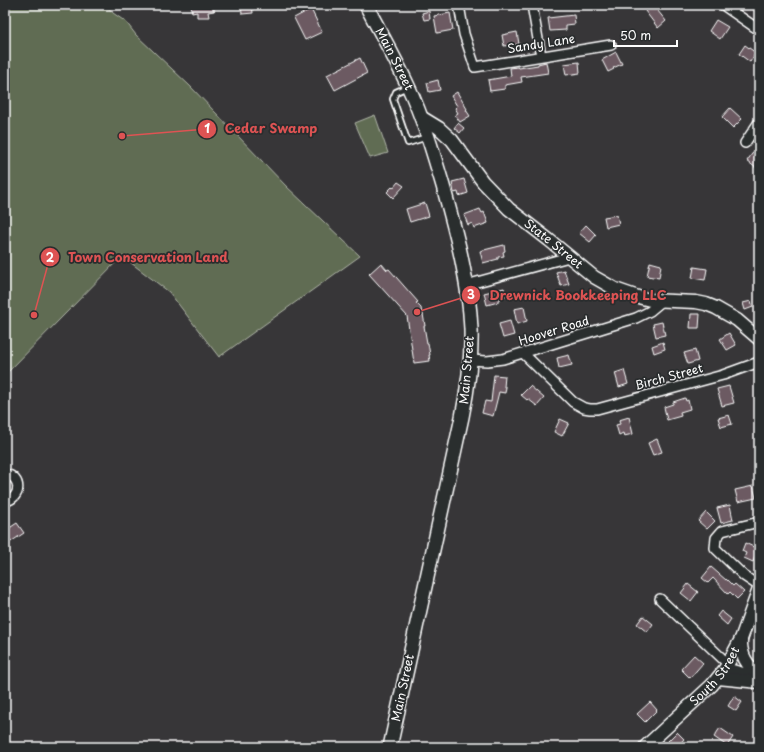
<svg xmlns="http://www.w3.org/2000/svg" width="764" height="752" font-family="'Playpen Sans',sans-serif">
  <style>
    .green { fill: #616c53; stroke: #b0b6a9 }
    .building { fill: #6c5a62; stroke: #fff }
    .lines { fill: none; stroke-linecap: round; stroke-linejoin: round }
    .service-casing { stroke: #fff; stroke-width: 8 }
    .minor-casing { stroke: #fff; stroke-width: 12 }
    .tertiary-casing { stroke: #fff; stroke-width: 15 }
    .secondary-casing { stroke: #fff; stroke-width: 16 }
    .service { stroke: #2a2d2e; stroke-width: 4.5 }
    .minor { stroke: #2a2d2e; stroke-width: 9 }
    .tertiary { stroke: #2a2d2e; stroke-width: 12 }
    .secondary { stroke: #2a2d2e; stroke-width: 13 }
    .labels { text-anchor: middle; stroke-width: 3.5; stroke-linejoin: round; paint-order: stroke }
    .street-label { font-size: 12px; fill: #fff; stroke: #2a2d2e }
    .leader { fill: none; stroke: #de5353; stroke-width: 1.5 }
    .callout-dot { fill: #de5353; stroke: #2a2d2e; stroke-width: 1.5 }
    .mark-label { font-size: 12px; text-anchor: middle; font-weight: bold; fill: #fff }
    .callout-label { font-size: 13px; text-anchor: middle; font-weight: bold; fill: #de5353; stroke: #2a2d2e; stroke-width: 3.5; stroke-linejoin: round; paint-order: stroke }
  </style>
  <rect width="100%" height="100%" fill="#373638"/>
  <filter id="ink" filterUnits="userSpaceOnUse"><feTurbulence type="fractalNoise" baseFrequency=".025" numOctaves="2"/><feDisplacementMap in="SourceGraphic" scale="8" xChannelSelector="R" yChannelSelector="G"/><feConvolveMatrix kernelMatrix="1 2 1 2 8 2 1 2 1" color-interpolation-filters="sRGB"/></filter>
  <g filter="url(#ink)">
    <path class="green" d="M5,5H106L113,13L126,22L136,35L190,86L286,186L360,256L219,357L169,292L122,256L5,375Z
      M375,115L388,153L370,158L355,123Z"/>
    <path class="building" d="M191,5H214V11L208,12L209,17H197V12L192,13Z
      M241,5H252L253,13L242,14Z
      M653,5L666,21L658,28L645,11Z
      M311,9L322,32L305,40L294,18Z
      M429,11L430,19L424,20L422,13Z
      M450,13L453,30L437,33L434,16Z
      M574,15L575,24L566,25V30L550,31L548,18Z
      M716,20L728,27L720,39L709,31Z
      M517,32L519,44L504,46L502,35Z
      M745,45L756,53L750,62L739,54Z
      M616,52L622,64L613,68L614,69L608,72L602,60Z
      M360,58L367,73L335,90L327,75Z
      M546,62L548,73L521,77L522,82L505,85V89L490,91L488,80L511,76L510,68L518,67L519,68L538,65V64Z
      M579,62L580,73L566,75L564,64Z
      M438,80L440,90L429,92L427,83Z
      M457,92L467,109L466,110L470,116L460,122L455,115L458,113L455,108L457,106L451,96Z
      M730,108L742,119L733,128L722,117Z
      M458,123L464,128L460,133L454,128Z
      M754,151L759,155V163L756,168L747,161Z
      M464,179L468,193L459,196L458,192L454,193L452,182Z
      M398,182L404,186L393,198L387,192L392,187L393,188Z
      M425,203L429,216L410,222L406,209Z
      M480,209L482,213L484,212L488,223L474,228L472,223L468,225L464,215Z
      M617,215L619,224L606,227L604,217Z
      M586,225L596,235L590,242L579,233Z
      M504,245L505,251L503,252L504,256L498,257V259L483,263L480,251Z
      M650,262L661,265L659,278L647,276Z
      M381,263L387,270L389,269L418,302L416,303L421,308L422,315L423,314L425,326H424L427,343H428L430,355H429L430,361L414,363L407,316L369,274Z
      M694,267L707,269L705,280L692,278Z
      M564,270L569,284L561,286L556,272Z
      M504,288L506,296L501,297V299L498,300V302L487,305L484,293Z
      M751,301L753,307L745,310L743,303Z
      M524,307L527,321L517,324L514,309Z
      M691,314H700L699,328H690Z
      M510,321L514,335L503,338L499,324Z
      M662,322L665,335L656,337L653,324Z
      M729,333L736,345L727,350L720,339Z
      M663,342L665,349L654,353L652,346Z
      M695,350L698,361L688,364L684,353Z
      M569,355L572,365L559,368L557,358Z
      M624,370L628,384L619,387L615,373Z
      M494,375L505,376L504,387H506L505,393L499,392L493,416L482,413L485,401L491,402Z
      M530,386L544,398L537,406L528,399L527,400L521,395Z
      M729,386L734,403L722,406L717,389Z
      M685,398L686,401L688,400L690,409L680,412L681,416L667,420L664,407L673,404V402Z
      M729,415L732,424L721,427L718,418Z
      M629,417L633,434L624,436L623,433L619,435L616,425L620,424L619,420Z
      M560,419L569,423L562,436L554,432Z
      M657,439L662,452L653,455L648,443Z
      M753,486L756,498L738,502L735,490Z
      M730,505L733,520L721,523L717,508Z
      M706,512L715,521L707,529L698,521Z
      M17,523L24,533L9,543L5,537V531Z
      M745,543L758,549L753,562L744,558L746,553L742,551Z
      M711,567L726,580V579L733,586L735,584L744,592L737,599L730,592L728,594L713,578L708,583L702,578Z
      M688,584L698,592L691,601L681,593Z
      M721,611L731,619L727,625L717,616Z
      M643,616L653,624L647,632L637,624Z
      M694,655L703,663L690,678L681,669Z
      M734,696L742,702L736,711L728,706Z
      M650,702L657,710L645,722L637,714Z
      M720,728L733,737L727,746L714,737Z
      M677,732L684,739L677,747H675L668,741Z"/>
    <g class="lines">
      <defs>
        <path id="service" d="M407,87L396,92L393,99L408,143L427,137"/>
        <path id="minor" d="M459,5L464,34L475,67L611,45
          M532,5L541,56
          M723,5L759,30
          M745,143L759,122
          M466,285L569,257
          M523,353L573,402L584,408L590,409H597L723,375L759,362
          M470,360L487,361L503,359L636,318L650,311L662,301
          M5,474C22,477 22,498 5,501
          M759,522L722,531L716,538L715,548L744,576L759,586
          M660,599L728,664"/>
        <g id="tertiary">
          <path id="s1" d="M421,117L439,128L452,140L483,182L509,209L549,240L594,277L615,289L638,297L650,300L696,302L706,304L716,308L737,320L759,339"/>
          <path d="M741,639C740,655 747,665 759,676"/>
          <path d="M725,669L754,677"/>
          <path d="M718,678L759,682"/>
          <path id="s2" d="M645,747L712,685L725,669L741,639L759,589"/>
        </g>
        <g id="secondary">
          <path id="s3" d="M366,5C380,32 395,58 408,86C423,118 433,152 443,186C456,233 469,280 471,329C472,359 468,388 462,417L390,747"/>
        </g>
      </defs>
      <use href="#service" class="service-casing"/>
      <use href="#minor" class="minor-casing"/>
      <use href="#tertiary" class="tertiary-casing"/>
      <use href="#secondary" class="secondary-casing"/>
      <use href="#service" class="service"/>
      <use href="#minor" class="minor"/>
      <use href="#tertiary" class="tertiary"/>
      <use href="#secondary" class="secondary"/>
    </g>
  </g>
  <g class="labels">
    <g class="street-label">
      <text transform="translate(541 44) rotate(-9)" y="4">Sandy Lane</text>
      <text dy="4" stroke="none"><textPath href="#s3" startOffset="61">Main Street</textPath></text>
      <text dy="4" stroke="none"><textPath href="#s1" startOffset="185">State Street</textPath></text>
      <text transform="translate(554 331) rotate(-17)" y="4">Hoover Road</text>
      <text transform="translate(467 370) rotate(-85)" y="4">Main Street</text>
      <text transform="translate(669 377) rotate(-15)" y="4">Birch Street</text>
      <text dy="4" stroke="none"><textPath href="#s2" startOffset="100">South Street</textPath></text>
      <text transform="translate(403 688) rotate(-78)" y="4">Main Street</text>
    </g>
  </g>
  <path class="leader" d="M122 136L207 129M34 315L50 257M417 312L471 295"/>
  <g class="callout-dot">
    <circle cx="122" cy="136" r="4"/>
    <circle cx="34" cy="315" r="4"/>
    <circle cx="417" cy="312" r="4"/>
    <circle cx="207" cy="129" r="10"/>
    <circle cx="50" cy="257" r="10"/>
    <circle cx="471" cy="295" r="10"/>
  </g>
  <g class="mark-label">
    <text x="207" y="133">1</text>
    <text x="50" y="262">2</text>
    <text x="471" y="299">3</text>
  </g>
  <g class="callout-label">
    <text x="271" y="133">Cedar Swamp</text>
    <text x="148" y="262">Town Conservation Land</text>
    <text x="578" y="300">Drewnick Bookkeeping LLC</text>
  </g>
  <rect width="764" height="752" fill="none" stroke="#2a2d2e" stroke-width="20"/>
  <rect x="10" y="10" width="744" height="732" fill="none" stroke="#fff" stroke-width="1.5" filter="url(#ink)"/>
  <path d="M614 40v6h63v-6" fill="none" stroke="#ffffff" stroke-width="2"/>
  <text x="620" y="40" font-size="12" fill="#ffffff" stroke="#2a2d2e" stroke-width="3" paint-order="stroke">50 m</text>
</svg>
